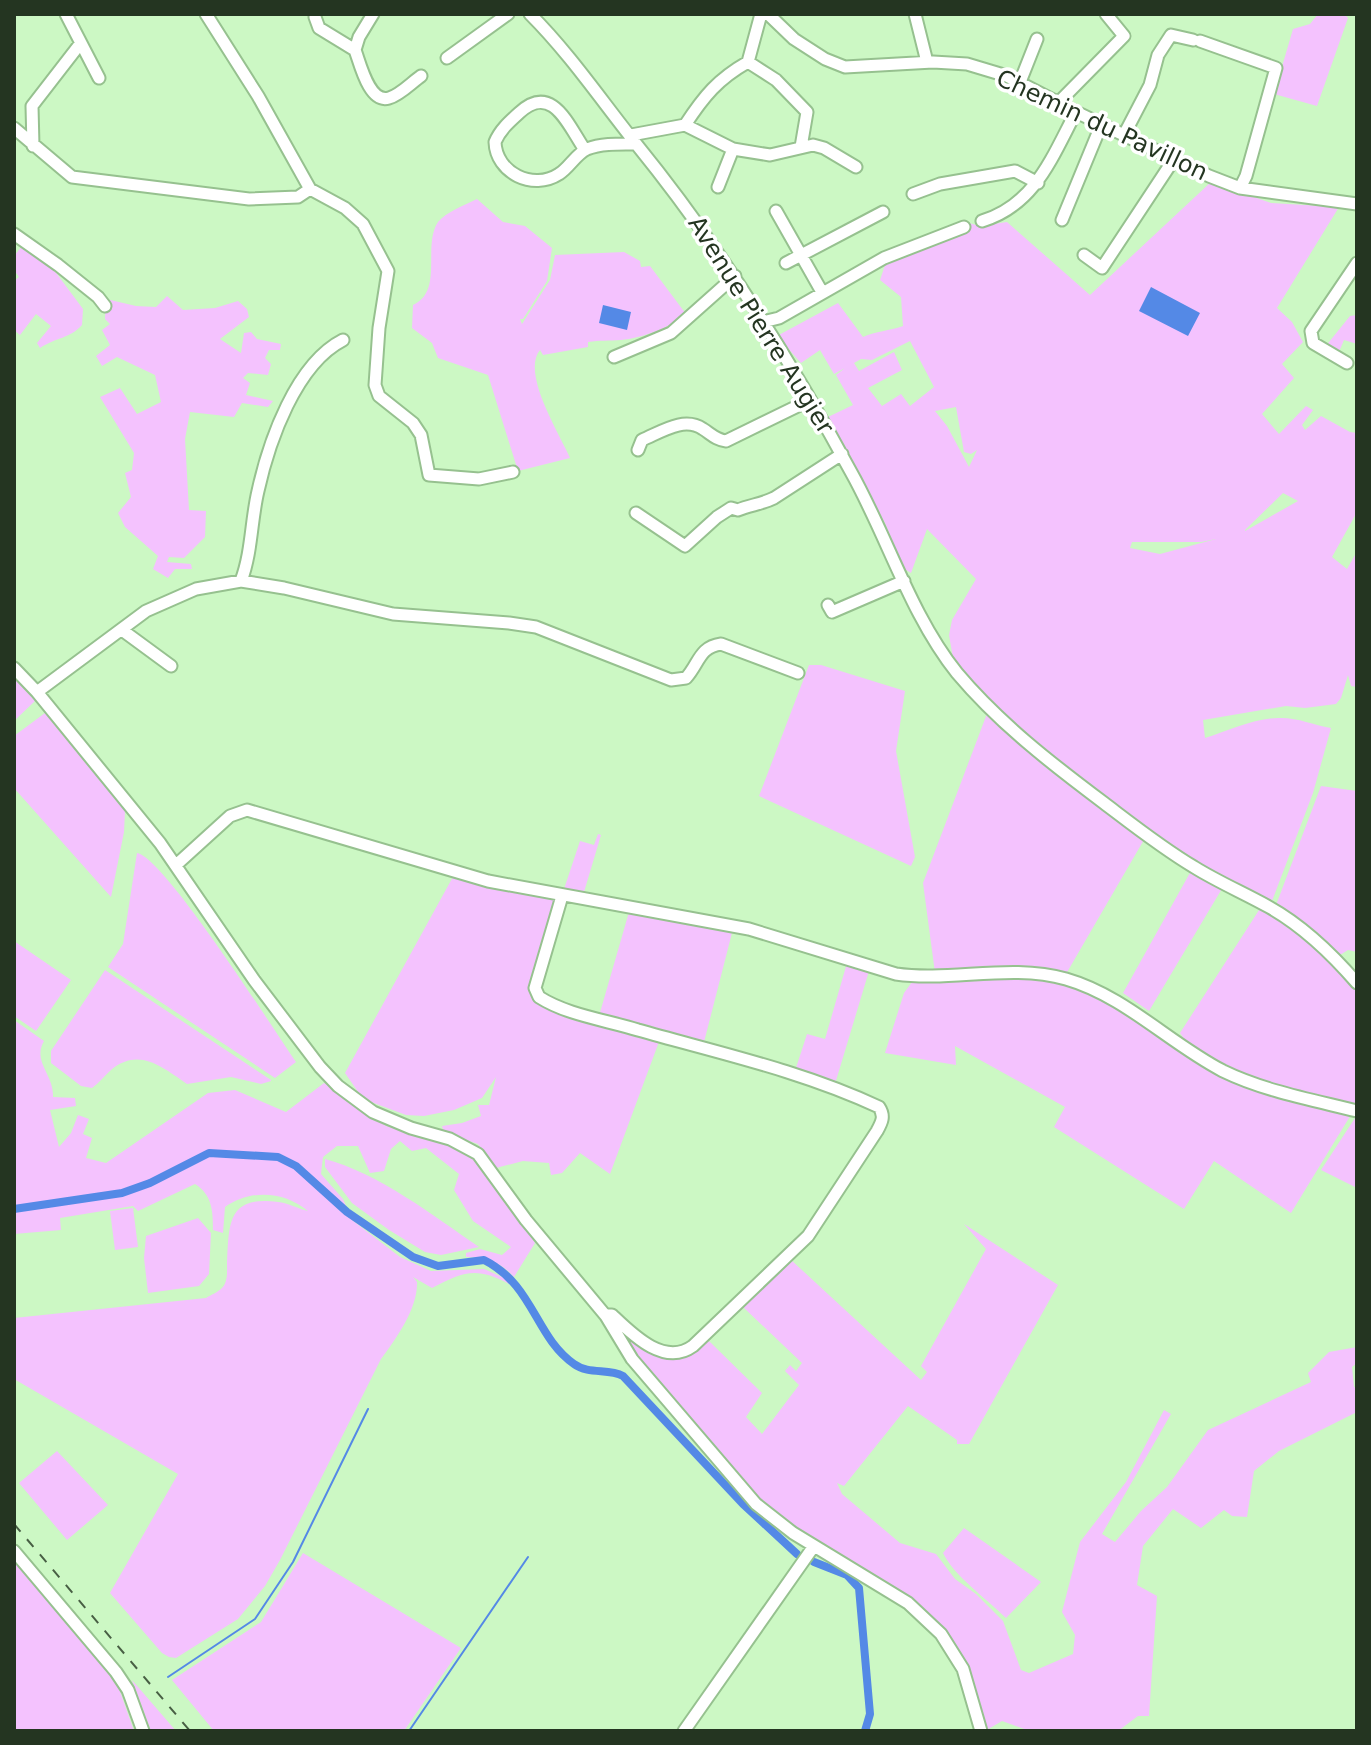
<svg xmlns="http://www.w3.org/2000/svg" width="1371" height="1745" font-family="'DejaVu Sans',sans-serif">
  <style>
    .green { fill: #f4c2fe; fill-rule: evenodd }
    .water { fill: #5489e6 }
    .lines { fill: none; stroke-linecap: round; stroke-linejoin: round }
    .stream { stroke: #5489e6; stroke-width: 2 }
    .canal { stroke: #5489e6; stroke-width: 8 }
    .minor-casing { stroke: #96c18f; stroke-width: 15 }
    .minor { stroke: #fff; stroke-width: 11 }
    .rail { stroke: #485f44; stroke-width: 2; stroke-dasharray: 10 10; stroke-linecap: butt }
    .labels { text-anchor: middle; stroke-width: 7; stroke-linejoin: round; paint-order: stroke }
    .street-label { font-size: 24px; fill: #243521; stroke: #fff }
  </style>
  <rect width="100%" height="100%" fill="#ccf8c4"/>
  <path class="green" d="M1318,14H1344L1348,18L1317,106L1274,94L1293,29L1310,24Z
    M1211,182L1271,203L1339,207L1277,308L1292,322L1303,342L1282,364L1294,378L1262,414L1279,434L1306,406L1313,410L1302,425L1305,430L1321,416L1350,432L1357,433V512L1332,557L1347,569L1355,555L1357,556V687L1351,686L1348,675L1341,698L1336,704L1305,708L1286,706L1203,720L1205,738C1228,731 1257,717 1281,718C1299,718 1313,725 1331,728L1313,793L1272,901H1266L1195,865L1057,762L993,706L954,664L949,635L952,620L976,579L927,529L911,573L903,568L885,523L828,417L853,405L836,375L845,368L834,374L820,350L801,363L777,336L838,303L863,337C876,331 889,331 903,326L901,297L880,280L886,262L966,222L979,226L1007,222L1090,295ZM910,341L934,387L910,406L901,394L882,406L868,388L902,370L894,352L859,371L854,363L861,359L872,360ZM956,407L964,452L971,454L977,450L969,467L947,426L935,411ZM1283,493L1298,501L1245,531V530ZM1216,539L1160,554L1130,548L1132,542H1201Z
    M477,199L503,222L525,226L552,248L547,281L523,319H520L522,324L550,280L555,255L624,252L640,261L641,267L650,266L686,314C670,328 642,338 621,340C609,341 600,340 588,342V347L543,355L540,350C521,373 559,433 570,458L518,471L488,375L438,358L432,343L412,328L413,305C444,291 422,246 438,222C446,212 465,205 477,199Z
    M23,245L51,266L83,309L82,325C69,339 57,337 40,348L37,343L51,326L36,314L20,335L14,330L16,314L14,312V281L19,277L14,270V256Z
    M167,296L183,310L215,308L238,301L247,309L249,317L220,339L241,353L244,333L251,332L257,339L281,344L280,350H269L265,358L271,364L268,375L248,373L243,378L250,383L246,395L273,401L268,407L242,403L234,417L190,412L185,439L189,510L206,511L205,537L184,558L169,557L167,562L191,564L192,569H175L168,578L153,569L158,556L125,527L118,513L131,497L125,473L132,470L134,453L100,397L120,388L137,414L161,402L155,375L117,357L102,366L96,356L110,345L102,330L110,324L105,319L106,299L136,306L156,307Z
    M1357,315V344L1344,340L1338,354L1325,347L1350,316Z
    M809,665H821L905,691L896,751L915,857L911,866L759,796Z
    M14,678L35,701L14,721Z
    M988,711L1145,838L1066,974L935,973L923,883Z
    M45,713L125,811L124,832L111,897L14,788V736Z
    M1321,786L1357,791V952L1348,950L1340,955L1311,929L1276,905Z
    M598,834L601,835L584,892L564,889L580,841L594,845Z
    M137,853C165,858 273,1029 296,1062L275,1078L108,967L123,944Z
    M1191,871L1223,887L1149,1011L1123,993Z
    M454,875L555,897L556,903L531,997L546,1004L660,1039L610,1174L580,1153L562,1173L551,1175L549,1163L523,1161L496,1168L478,1144L444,1132L442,1126L462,1123L481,1116L478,1105H489L496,1077L482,1098L454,1110L424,1116L406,1115L363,1099L345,1073Z
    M1261,907C1297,929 1329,957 1357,989V1107C1307,1095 1209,1077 1180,1033Z
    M629,912L733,929L703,1046L599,1016Z
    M14,941L71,980L36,1031L14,1016Z
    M847,963L869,971L835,1084L795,1071L807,1034L825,1039Z
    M105,970L271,1080V1081L261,1084L231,1077L187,1084C162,1067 139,1047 111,1070C104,1076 99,1083 92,1088L81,1086L51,1063V1051Z
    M1006,977L1048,979L1085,989L1115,1003L1222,1076L1352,1113L1291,1213L1214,1161L1184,1209L1054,1127L1065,1107L955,1046L956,1065L885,1053L904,993L912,982Z
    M14,1020L44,1041C32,1062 54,1074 53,1097L75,1098L76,1106L50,1110L59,1147L71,1133L78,1115L89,1119L83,1134L92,1138L86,1158L106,1163L208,1093L235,1090L286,1112L324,1083L386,1126L456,1147L470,1154L501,1192L535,1243L514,1277C501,1262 486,1257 466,1257V1253L480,1249L502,1255L511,1247L473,1221L454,1190L459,1174L426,1148L412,1151L400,1141L391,1149L384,1171L370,1173L358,1146H337L323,1157L321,1174L343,1199L352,1220L400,1257L431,1271L484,1269L509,1280V1284C476,1266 463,1272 432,1288L413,1277L417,1282C418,1308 396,1339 381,1359L280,1560L265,1586L238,1619L176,1658L169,1657L162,1653L110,1593L178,1474L14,1379V1318L206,1298C211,1295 218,1292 222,1288C228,1282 227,1272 227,1264C229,1224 227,1195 278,1202C288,1203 299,1209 308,1211C284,1191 251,1189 225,1207L223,1233L213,1230C213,1210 212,1195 195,1184L138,1211L133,1206L60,1218L61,1230L14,1234Z
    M1357,1115V1188L1321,1170Z
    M325,1159C378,1173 434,1216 479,1247L441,1255L425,1252L389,1230L352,1203L325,1167Z
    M133,1208L138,1247L115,1250L110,1211Z
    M198,1218L211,1233L209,1274L199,1286L148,1293L144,1258L146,1236Z
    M964,1224L1058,1285L969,1444H957V1440L908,1406L844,1486L837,1483L842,1494L900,1543L936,1554L955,1579L976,1594L1003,1621L1021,1670L1029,1673L1073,1654L1075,1635L1062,1612L1080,1542L1126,1482L1164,1410L1171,1414L1102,1534L1115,1542L1141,1511L1167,1487L1208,1430L1311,1382L1308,1373L1329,1352L1357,1347V1363L1352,1367L1354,1387L1357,1388V1412L1279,1451L1254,1471L1247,1517L1232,1516L1224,1510L1201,1528L1173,1509L1143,1546L1137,1585L1157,1596L1149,1716H1138L1118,1731H1030L1002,1721L985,1731L972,1679L944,1631L912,1601L812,1541L759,1501L636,1359L617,1324L664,1355L704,1339L710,1342L762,1393L746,1417L762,1434L799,1385L785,1371L790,1365L796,1371L802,1363L743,1307L790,1259L921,1380L927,1372L921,1366L986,1249Z
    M57,1451L108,1505L67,1540L19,1483Z
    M964,1528L1041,1582L1006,1618C987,1599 954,1576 943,1553Z
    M303,1553L461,1648L404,1731H214L172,1680L261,1622Z
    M14,1560L116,1680L134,1731H14Z
    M132,1680L176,1731H151Z"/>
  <path class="water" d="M1151,287L1200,313L1188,336L1139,311Z
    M603,305L631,312L627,330L599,323Z"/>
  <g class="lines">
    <path class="stream" d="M168,1677L255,1619L293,1562L368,1409
      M409,1731L528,1557"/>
    <path class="canal" d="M14,1209L122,1193L150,1183L209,1153L278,1157L296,1166L347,1212L413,1257L438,1266L484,1260C534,1285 535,1337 574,1364C589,1375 608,1368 623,1376L743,1504L797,1554
      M814,1562L847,1575L859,1588L870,1714L865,1731"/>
    <defs>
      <path id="minor" d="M66,14L99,78
        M206,14L258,96L310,189
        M373,14L359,37L355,50C360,63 369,104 389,98C400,95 411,83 421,76
        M530,14C570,54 601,100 637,145C720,247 788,356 851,472C887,536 911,616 957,673C999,723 1052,764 1104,803C1133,825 1162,848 1194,867C1218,882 1244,893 1269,907C1303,926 1332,954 1357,983
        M768,14L794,39L825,59L845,67L933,62L967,64L1007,76L1076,112L1209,176L1240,188L1357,204
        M915,14L927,62
        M315,17L319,28L355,50
        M1200,41L1276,68L1246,176L1240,188
        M447,58L508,14
        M748,62L776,80L807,112L801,147
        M1020,82L1037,39
        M1059,102L1124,36L1106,14
        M685,125L733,149L770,155L813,145L824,148L856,167
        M14,128L72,177L249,199L298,197L310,189
        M1125,133L1150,85L1158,55L1171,35L1193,40
        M631,135L685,125C704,96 718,79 748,62L761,14
        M33,146L32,106L80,44
        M585,150C568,125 552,82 519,113C509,122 500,130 495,142C496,173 533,191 559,174C569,168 576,154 587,149C602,143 621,144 636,144
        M718,187L733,149
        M310,189L345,208L363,224L388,271L379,328L375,385L379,396L413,423L421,435L429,475L479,479L513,472
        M913,194L940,184L1015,171L1038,183
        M776,211L822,292
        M1062,220L1102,123
        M982,221C1035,205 1052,157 1076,112
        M14,234L58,265L98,297L105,306
        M1084,255L1102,268L1174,159
        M786,263L883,212
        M763,322L779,318L884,258L964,227
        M614,357L671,333L735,276
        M1347,363L1313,343L1311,331L1357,263
        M638,450L642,440C661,432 684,416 703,429C711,434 716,440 726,441L810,400
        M636,513L685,546L717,517L731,508L738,510C750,505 762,504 774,498L842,454
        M241,581C252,552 251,520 258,491C269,441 296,364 343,340
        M828,605L832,612L904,581
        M122,630L171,666
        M14,668L37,692L160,843L254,980L320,1067L338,1086L373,1112L411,1128L450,1139L478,1154L526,1220L606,1316L632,1359L756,1504L793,1533L908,1603L941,1634L963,1669L981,1731
        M37,692L146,611L196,589L241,581L284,588L393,614L509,623L536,627L671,680L686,678C699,664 699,647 721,644L798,673
        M176,865L230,816L247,810L488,881L749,929L896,974C951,982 1011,963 1066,979C1125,996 1169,1043 1223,1071C1264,1091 1313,1100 1357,1111
        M562,896L535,988L539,997C567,1015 606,1020 638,1030C719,1053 802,1071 879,1107C885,1116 882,1122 877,1131L808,1236L693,1346C664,1367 632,1334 612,1315H608
        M14,1551L116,1672L128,1690L143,1731
        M684,1731L814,1546"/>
    </defs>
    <use href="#minor" class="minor-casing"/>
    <use href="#minor" class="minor"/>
    <path class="rail" d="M14,1524L190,1731"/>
  </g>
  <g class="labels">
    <g class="street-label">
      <text transform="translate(1102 125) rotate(25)" y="8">Chemin du Pavillon</text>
      <text transform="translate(761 325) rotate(58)" y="8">Avenue Pierre Augier</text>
    </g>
  </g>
  <rect width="1371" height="1745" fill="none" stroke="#243521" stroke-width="32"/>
</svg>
